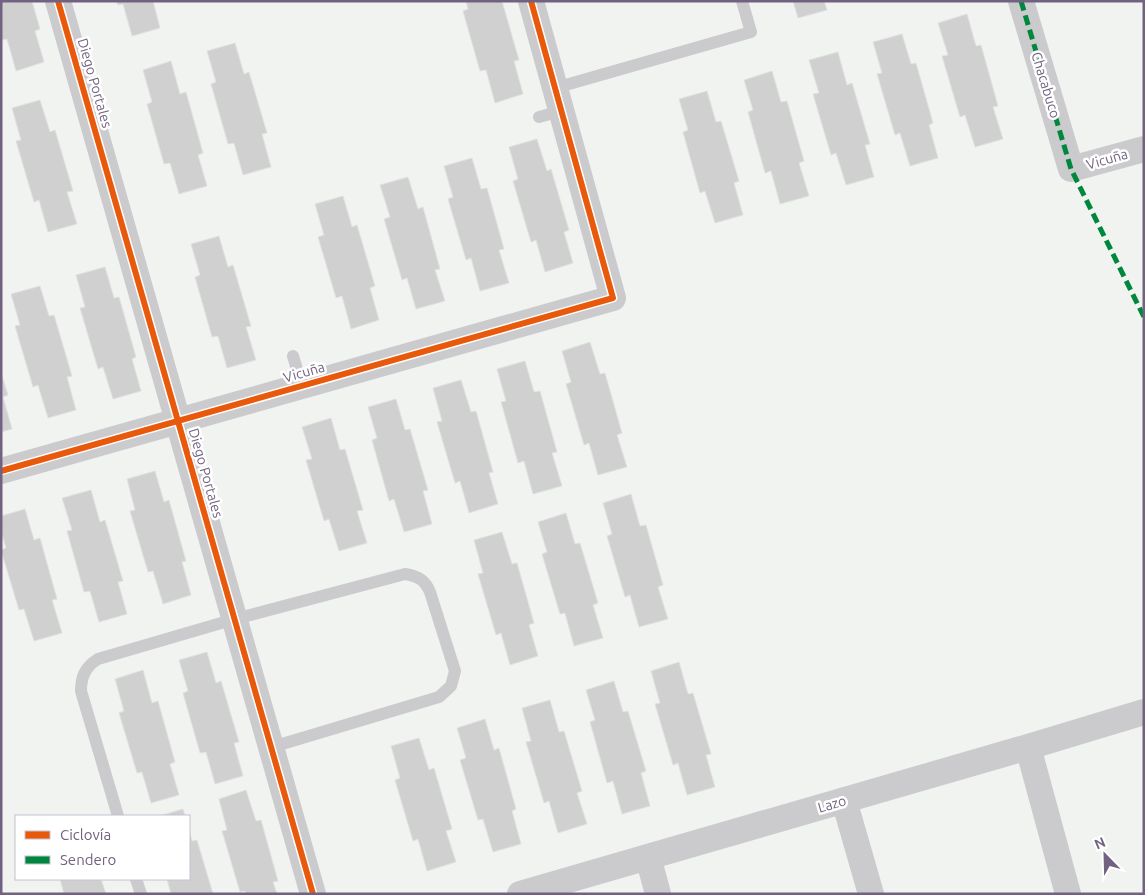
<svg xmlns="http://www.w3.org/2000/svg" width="1145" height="895" font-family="Ubuntu,sans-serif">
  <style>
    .building { fill: #d0d0d1; stroke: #e0e2e0 }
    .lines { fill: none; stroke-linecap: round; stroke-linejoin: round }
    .service { stroke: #cbcacc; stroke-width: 12 }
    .minor { stroke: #cbcacc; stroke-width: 26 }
    .quiet { stroke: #00873e; stroke-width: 5; stroke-dasharray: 10 5; stroke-linecap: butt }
    .cycleway-casing { stroke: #fff; stroke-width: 9 }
    .cycleway { stroke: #e8590c; stroke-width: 6 }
    .labels { text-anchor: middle; stroke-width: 5; stroke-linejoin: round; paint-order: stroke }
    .street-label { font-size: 14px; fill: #716281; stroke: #fff }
  </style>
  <rect width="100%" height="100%" fill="#f0f3f0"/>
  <path class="building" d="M1,1H32L40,29L35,31L44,62L16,71L7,39L1,40Z
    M116,1H153L160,28L132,36L123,4L118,5Z
    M466,1H502L519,60L514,61L523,94L495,103L486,70L480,71L463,11L468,9Z
    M793,1H824L827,10L798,18Z
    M967,14L976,46L981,45L998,106L993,107L1003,139L975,147L965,115L960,117L942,56L948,55L938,23Z
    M902,34L911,64L916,63L933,123L929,125L938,158L910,166L900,133L895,135L877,74L882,73L873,42Z
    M235,43L244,74L249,72L267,133L262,134L271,167L243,175L234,143L228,144L211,84L216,82L207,51Z
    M838,52L847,85L852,83L870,144L865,145L874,177L846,185L836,153L831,155L813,94L819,93L809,60Z
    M171,61L180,94L186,92L203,153L198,155L207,186L179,194L170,163L164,164L147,104L152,102L143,70Z
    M772,71L781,102L787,101L804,161L799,163L809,196L780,204L771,171L765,173L748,112L753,110L744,80Z
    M707,91L716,122L721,121L739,181L734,183L743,215L715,223L705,191L700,193L683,132L688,130L679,99Z
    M40,100L50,132L55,130L73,191L67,192L77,224L48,232L39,200L34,202L16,141L21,140L12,108Z
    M537,139L547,171L551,169L569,230L564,232L573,263L545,272L536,240L531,242L513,181L518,179L509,147Z
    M472,158L481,189L487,188L504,249L499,250L509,283L480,291L471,258L466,260L448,199L453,197L444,166Z
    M408,177L418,209L423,207L440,269L435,270L445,301L416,309L407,278L402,280L384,219L390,217L380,185Z
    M343,196L352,227L357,225L375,286L370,288L379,320L351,329L342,296L336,298L318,237L324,235L315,204Z
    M219,236L228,267L233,265L251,326L246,327L256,360L227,368L218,336L212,337L195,277L200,275L191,244Z
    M105,267L114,298L119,297L136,357L132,359L141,391L113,399L103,367L98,369L80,308L85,307L76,275Z
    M40,286L49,316L54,315L72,376L67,377L76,410L48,418L38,385L33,387L15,326L20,325L11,294Z
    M590,342L600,374L605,373L622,433L617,435L627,467L598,475L589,443L584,445L566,384L571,382L562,351Z
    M525,361L534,392L540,391L557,452L552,453L562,486L533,494L524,461L518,463L501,402L506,401L497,369Z
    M1,373L8,395L3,397L12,429L1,432Z
    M461,380L471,412L476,411L493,472L489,473L498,504L469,513L460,481L455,483L437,422L442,421L433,388Z
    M396,399L405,430L410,429L428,490L423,491L432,524L404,532L394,499L389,501L372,440L377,438L368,407Z
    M331,418L340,450L345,449L363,510L357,511L367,543L339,551L329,519L324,521L306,460L312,459L302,427Z
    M155,471L164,502L169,500L186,561L182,562L191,595L163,604L153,571L148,572L130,511L135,510L127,479Z
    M91,490L100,522L105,520L123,581L118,582L127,614L99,622L90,591L84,592L67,531L72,530L62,498Z
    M631,494L640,526L646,525L663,585L658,587L668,619L639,627L630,595L625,597L607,536L612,534L603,503Z
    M25,509L34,540L40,538L57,599L52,600L62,633L34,641L24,609L19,610L1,550L6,548L1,531V516Z
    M566,513L575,544L580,543L598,603L593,605L603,638L574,646L565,613L560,614L542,554L547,552L538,522Z
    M502,532L512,564L517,563L534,623L529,625L538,656L510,665L501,633L496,635L478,574L483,573L474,540Z
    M207,652L216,683L221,681L239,742L234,743L243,776L215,784L206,752L200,753L183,693L188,691L179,660Z
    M679,662L688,694L693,693L711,754L706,755L715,787L687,795L678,763L673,765L655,704L660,703L651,671Z
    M143,670L152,703L158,701L175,762L170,764L179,795L151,803L142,772L137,773L119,713L124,711L115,679Z
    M614,681L623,712L628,711L646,771L641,773L650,806L622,814L613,781L607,783L590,722L595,720L586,690Z
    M550,700L559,732L564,731L582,791L577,793L587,824L558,833L549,801L544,803L526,742L531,741L522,708Z
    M485,719L494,750L499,748L516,809L512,811L521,844L493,852L483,819L478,820L460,760L466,758L457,728Z
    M419,738L429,770L434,768L452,829L446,831L456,862L427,871L418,839L413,841L395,780L400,778L391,746Z
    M246,790L256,821L261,820L278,881L273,882L277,894H246L245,891L240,892L222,831L227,830L219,799Z
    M183,809L185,816H159Z
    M189,830L192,841L197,840L213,894H171L167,879H189Z
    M60,879H101L106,894H64Z"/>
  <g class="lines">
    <path class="service" d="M555,88L751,32L742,1
      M539,117L561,111
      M293,356L302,386
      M118,816L81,691C81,677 85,667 98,659L235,619L405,574C418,576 425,580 430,592L455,671L451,686L439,697L272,747
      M136,879L141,894"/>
    <path class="minor" d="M58,1L313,894
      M1021,1L1071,169L1144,149
      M1,471L613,298L531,1
      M1028,747L1068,894
      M844,800L871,894
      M648,857L658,894
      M520,894L1028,747L1144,712"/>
    <path class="quiet" d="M1021,1L1071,169L1144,317"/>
    <defs>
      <path id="cycleway" d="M58,1L313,894
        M1,471L613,298L531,1"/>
    </defs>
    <use href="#cycleway" class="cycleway-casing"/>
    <use href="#cycleway" class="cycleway"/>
  </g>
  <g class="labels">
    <g class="street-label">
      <text transform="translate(95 83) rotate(74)" y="5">Diego Portales</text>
      <text transform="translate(1046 85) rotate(73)" y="5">Chacabuco</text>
      <text transform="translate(1107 159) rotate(-16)" y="5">Vicuña</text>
      <text transform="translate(304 372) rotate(-16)" y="5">Vicuña</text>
      <text transform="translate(206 473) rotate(74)" y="5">Diego Portales</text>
      <text transform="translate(832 804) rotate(-16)" y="5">Lazo</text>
    </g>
  </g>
  <rect width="1145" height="895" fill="none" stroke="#716281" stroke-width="5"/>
  <rect x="15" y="815" width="175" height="65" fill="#ffffff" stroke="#c6c0cd"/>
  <rect x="25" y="831" width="25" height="8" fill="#e8590c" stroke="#c6c0cd"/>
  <text x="60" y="840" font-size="15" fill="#716281">Ciclovía</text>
  <rect x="25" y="856" width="25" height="8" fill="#00873e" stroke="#c6c0cd"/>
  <text x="60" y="865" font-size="15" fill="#716281">Sendero</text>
  <g transform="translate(1105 855) rotate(337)" stroke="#ffffff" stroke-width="4" paint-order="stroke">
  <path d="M0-4L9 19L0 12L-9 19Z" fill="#716281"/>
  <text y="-8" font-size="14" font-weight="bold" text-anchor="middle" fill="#716281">N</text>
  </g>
</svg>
